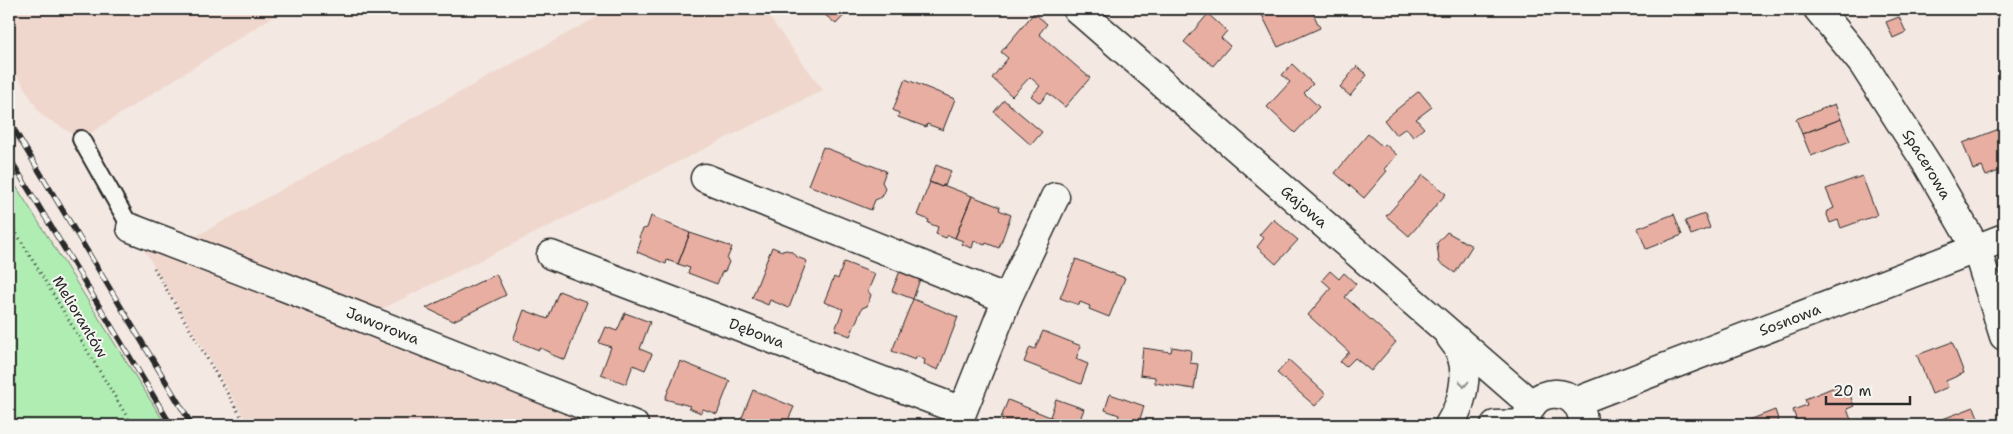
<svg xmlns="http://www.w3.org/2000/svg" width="2013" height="434" font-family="'Shantell Sans',sans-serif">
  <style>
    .built { fill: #f0d7ce }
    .green { fill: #b0edb3; stroke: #6e8c6f }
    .building { fill: #e8aea1; stroke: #2b2b2b }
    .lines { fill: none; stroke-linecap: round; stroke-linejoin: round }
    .service-casing { stroke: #2b2b2b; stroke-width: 20 }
    .minor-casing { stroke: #2b2b2b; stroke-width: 31 }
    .path { stroke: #2b2b2b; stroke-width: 3; stroke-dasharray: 1 4; stroke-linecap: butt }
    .service { stroke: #f6f6f2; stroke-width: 16 }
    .minor { stroke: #f6f6f2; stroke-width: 28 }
    .rail-casing { stroke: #2b2b2b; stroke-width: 5.5 }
    .rail { stroke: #f6f6f2; stroke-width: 4; stroke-dasharray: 11; stroke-linecap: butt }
    .oneway { stroke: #90908e }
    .labels { text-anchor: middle; stroke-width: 4; stroke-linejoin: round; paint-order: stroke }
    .street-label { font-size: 15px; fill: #2b2b2b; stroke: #f6f6f2 }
  </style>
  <rect width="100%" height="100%" fill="#f3e8e2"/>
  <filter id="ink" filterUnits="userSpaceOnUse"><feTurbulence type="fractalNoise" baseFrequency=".02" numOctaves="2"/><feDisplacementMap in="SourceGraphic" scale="10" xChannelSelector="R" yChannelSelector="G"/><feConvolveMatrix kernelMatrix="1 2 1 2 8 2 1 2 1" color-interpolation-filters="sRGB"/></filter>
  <g filter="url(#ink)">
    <path class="built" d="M9,9H285L81,139L41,115L9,62Z
      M612,9H763L823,90L364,318L634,425H249L131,228L178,246Z"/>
    <path class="green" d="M9,175L166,425H9Z"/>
    <path class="building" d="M818,9H850L836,24Z
      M1259,9H1311L1320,28L1278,47Z
      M1034,13L1047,24L1039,34L1090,78L1065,107L1048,93L1040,103L1031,96L1040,86L1030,77L1012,96L992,78L1008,58L1001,52Z
      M1208,14L1227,31L1221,38L1230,46L1213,66L1184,42Z
      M1899,17L1906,32L1893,38L1886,22Z
      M1292,64L1313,84L1304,93L1319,107L1295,133L1267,107L1290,82L1282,75Z
      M1357,66L1367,75L1350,96L1340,87Z
      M905,79L955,99L943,130L927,124L926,127L898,117L899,113L893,110Z
      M1419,91L1432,107L1416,119L1424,128L1413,137L1406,128L1396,135L1384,120Z
      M1004,100L1042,132L1031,145L994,112Z
      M1835,104L1841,119L1802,134L1796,119Z
      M1841,119L1850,141L1811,156L1802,134Z
      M2004,127V169L1986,176L1982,167L1973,170L1963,143Z
      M1368,134L1383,147L1385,144L1397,155L1384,169L1387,171L1364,198L1335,173Z
      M823,147L886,171L882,182L885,188L882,197L875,200L871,210L808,185Z
      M936,165L951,171L945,185H943L942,187L929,182Z
      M1423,175L1446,194L1409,236L1386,216Z
      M1862,176L1877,215L1841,228L1838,220L1830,223L1826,212L1834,208L1826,189Z
      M930,182L942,187L943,185L972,196L955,238L948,235L946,238L936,234L938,227L928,223L929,220L917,215Z
      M972,196L1000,207L999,210L1011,215L999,248L986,243L985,245L974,241L972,248L961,244L963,241L955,238Z
      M1674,214L1682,235L1646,249L1638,228Z
      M1705,214L1710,228L1691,235L1685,221Z
      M651,216L690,233L678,264L667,260L666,264L637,252L641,240L639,237L643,229L647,228Z
      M1273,219L1298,240L1276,264L1257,247L1264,238L1259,235Z
      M1447,232L1472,246L1455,273L1439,262L1437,243Z
      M690,233L732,247L727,259L729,262L725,271L722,272L717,284L688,273L690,268L678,264Z
      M772,247L782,251L787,250L794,253L797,257L807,261L789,308L770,300L768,305L752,298Z
      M1076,259L1125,278L1109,317L1089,309L1090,306L1080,302L1079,305L1060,298Z
      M844,262L875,274L868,291L871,295L867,306L862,308L850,336L835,330L843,309L824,302L834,277L838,279Z
      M900,271L920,279L913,299L892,291Z
      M1330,271L1339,279L1344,273L1356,284L1345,297L1396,342L1371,371L1355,358L1346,367L1340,362L1349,352L1308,315L1331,288L1322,280Z
      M496,274L506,295L453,321L426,308Z
      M559,291L587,302L565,360L550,354V352L540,348L539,350L513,340L524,310L548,319Z
      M913,299L958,317L938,370L924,364L925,360L917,356L915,360L892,351Z
      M625,313L650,322L640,349L652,354L645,370L633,365L626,384L601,374L611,347L599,343L606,327L617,331Z
      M1043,331L1081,346L1076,359L1088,364L1081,384L1024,362L1030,347L1035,349Z
      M1952,342L1964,373L1946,381L1948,387L1932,394L1917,355Z
      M1172,347L1191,350L1190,363L1198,364L1194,389L1155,383V377L1140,375L1143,348L1171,352Z
      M1289,360L1326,394L1315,406L1277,373Z
      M680,361L730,381L717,414L703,409L701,413L689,408L690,406L665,399Z
      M1837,386L1841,395L1849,392L1854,406L1847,409L1851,420L1838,425H1798L1793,410L1807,405L1805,399Z
      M753,390L794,407L789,418L792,425H739Z
      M1110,394L1144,406L1138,425H1124L1117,423L1119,415L1105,410Z
      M1056,399L1084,409L1078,425L1050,417Z
      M1008,400L1050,417L1046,425H998H1001L1003,419L1001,418Z
      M1974,407L1981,425H1942L1940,420Z
      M1775,410L1780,425H1740L1739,424Z
      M860,419L877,425H858Z"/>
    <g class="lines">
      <defs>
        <path id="service" d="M81,139L131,228"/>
        <g id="minor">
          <path id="s1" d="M1077,9L1532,405"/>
          <path id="s2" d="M1818,9L1863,64L1929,167L1977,250L2004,336"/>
          <path d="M705,178L1007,299"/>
          <path id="s3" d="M131,228L287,288L634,425"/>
          <path id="s4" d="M551,255L962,411"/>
          <path id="s5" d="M1575,402L2004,238"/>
          <path d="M957,425L1007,299L1055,197"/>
          <path d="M1449,425C1465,400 1473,362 1451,338"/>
          <path d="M1495,425L1526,424"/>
          <path d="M1527,425C1523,385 1584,382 1583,425"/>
        </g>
      </defs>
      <use href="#service" class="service-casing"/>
      <use href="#minor" class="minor-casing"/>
      <path class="path" d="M9,221L132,425
        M154,268L246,425"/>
      <use href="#service" class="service"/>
      <use href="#minor" class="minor"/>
      <defs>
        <path id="rail" d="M9,121L192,425
          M9,157L171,425"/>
      </defs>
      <use href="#rail" class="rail-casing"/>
      <use href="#rail" class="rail"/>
    </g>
    <defs><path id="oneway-chevron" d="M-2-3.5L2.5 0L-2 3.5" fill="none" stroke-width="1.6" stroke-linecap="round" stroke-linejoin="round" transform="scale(1.25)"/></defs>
    <use class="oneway" href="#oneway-chevron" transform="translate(1464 384) rotate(92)"/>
  </g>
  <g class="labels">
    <g class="street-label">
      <text dy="5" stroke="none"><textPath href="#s2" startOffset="190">Spacerowa</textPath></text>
      <text dy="5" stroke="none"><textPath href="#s1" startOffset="301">Gajowa</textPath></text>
      <text transform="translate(80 317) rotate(59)" y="5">Meliorantów</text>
      <text dy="5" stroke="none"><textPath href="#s5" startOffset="230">Sosnowa</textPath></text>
      <text dy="5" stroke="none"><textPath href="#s3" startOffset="270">Jaworowa</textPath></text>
      <text dy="5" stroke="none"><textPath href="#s4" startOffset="220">Dębowa</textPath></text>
    </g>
  </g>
  <rect width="2013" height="434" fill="none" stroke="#f6f6f2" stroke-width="30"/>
  <rect x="15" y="15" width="1983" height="404" fill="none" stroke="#2b2b2b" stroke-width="2" filter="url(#ink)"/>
  <path d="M1826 396v8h84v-8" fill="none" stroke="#2b2b2b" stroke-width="2.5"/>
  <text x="1833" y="396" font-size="15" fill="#2b2b2b" stroke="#f6f6f2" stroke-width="4" paint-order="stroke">20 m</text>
</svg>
